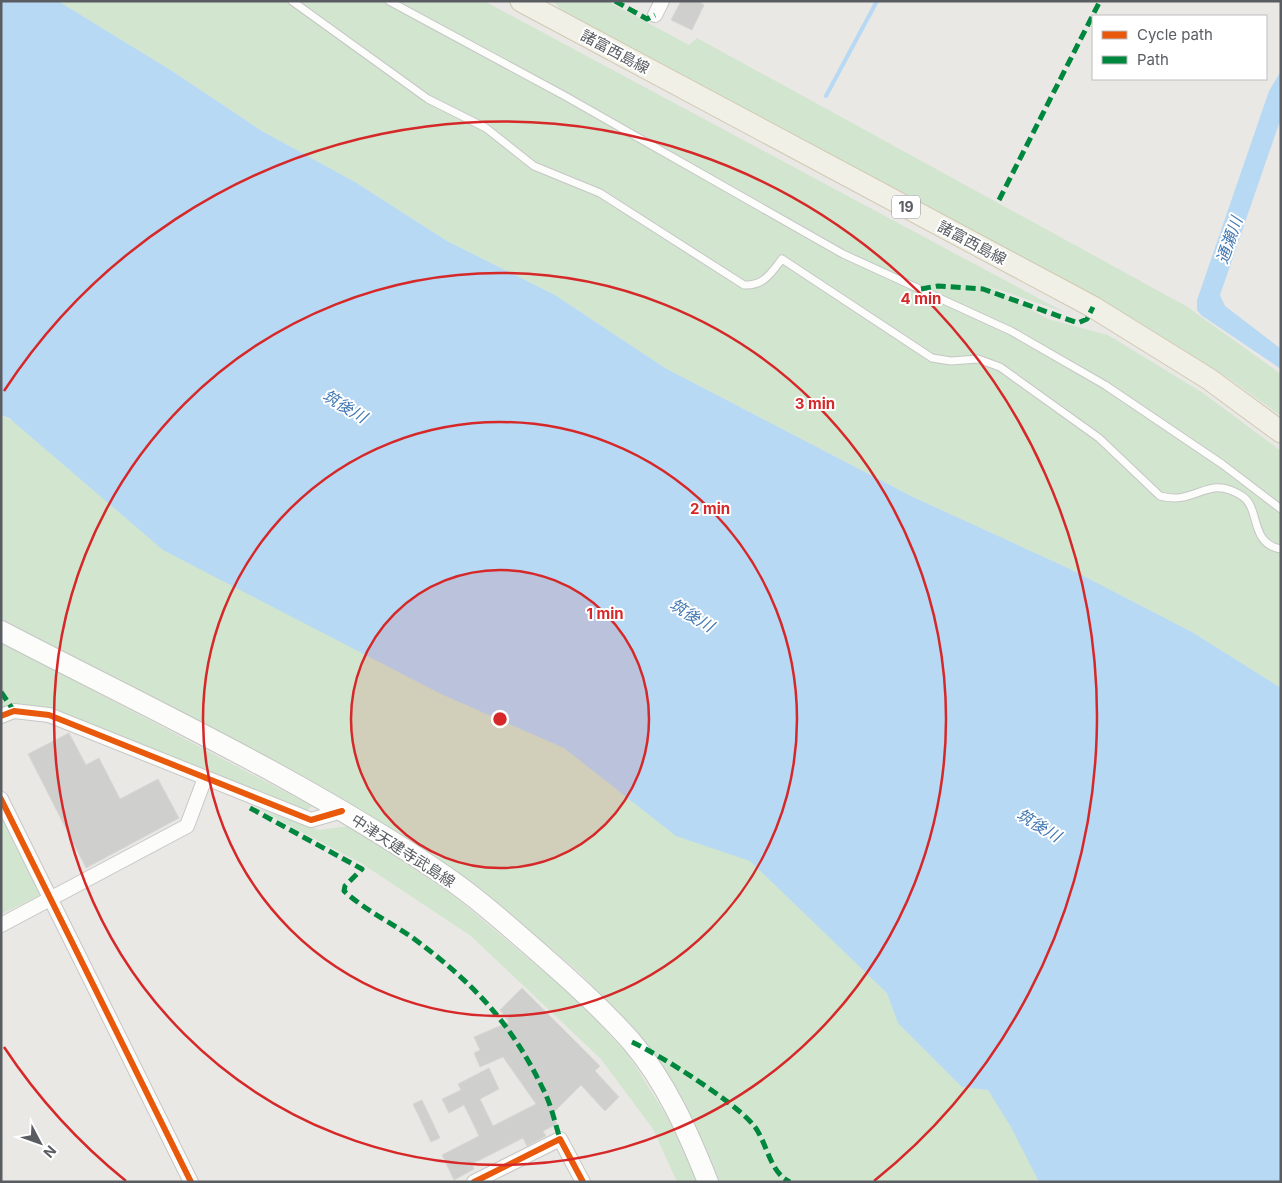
<svg xmlns="http://www.w3.org/2000/svg" width="1282" height="1183" font-family="Inter,'Noto Sans JP',sans-serif">
  <style>
    .green { fill: #d1e5cf }
    .water { fill: #b7d9f4 }
    .lines { fill: none; stroke-linecap: round; stroke-linejoin: round }
    .stream { stroke: #b7d9f4; stroke-width: 4 }
    .building { fill: #cfcfcd; stroke: #d8d7d3 }
    .lane-casing { stroke: #c6c6c6; stroke-width: 9 }
    .street-casing { stroke: #c6c6c6; stroke-width: 16 }
    .secondary-casing { stroke: #c5c5c4; stroke-width: 22 }
    .primary-casing { stroke: #d0c9b2; stroke-width: 23 }
    .lane { stroke: #fcfcfb; stroke-width: 7 }
    .street { stroke: #fcfcfb; stroke-width: 14 }
    .secondary { stroke: #fcfcfb; stroke-width: 20 }
    .primary { stroke: #f1f0e6; stroke-width: 21 }
    .quiet { stroke: #00873e; stroke-width: 5; stroke-dasharray: 10 5; stroke-linecap: butt }
    .cycleway-casing { stroke: #fff; stroke-width: 9 }
    .cycleway { stroke: #e8590c; stroke-width: 6 }
    .ring { fill: none; stroke: #d62828; stroke-width: 2.5 }
    .labels { text-anchor: middle; stroke-width: 4; stroke-linejoin: round; paint-order: stroke }
    .shield { fill: #fff; stroke: #8b8d90; stroke-width: 1 }
    .shield-label { font-size: 14px; font-weight: bold; fill: #595c61 }
    .street-label { font-size: 15px; fill: #595c61; stroke: #fff }
    .water-label { font-size: 16px; font-style: italic; fill: #4378b3; stroke: #fff }
    .centre { fill: #d62828; stroke: #fff; stroke-width: 2.5 }
    .ring-label { font-size: 15px; text-anchor: middle; font-weight: bold; fill: #d62828; stroke: #fff; stroke-width: 4; stroke-linejoin: round; paint-order: stroke }
  </style>
  <rect width="100%" height="100%" fill="#e9e8e4"/>
  <path class="green" d="M58,1H484L1064,312L988,286L1048,319L1108,335L1203,393L1281,451V688L1192,632L1068,568L913,497L665,368L555,295L447,241L355,182L262,131L172,71Z
    M553,1H607L689,45L697,38L1186,306L1281,374V416L1227,377L1139,322L567,16Z
    M1,415L761,824L1075,1182H718L694,1124L642,1040L580,973L475,885L298,774L1,619Z
    M1,642L312,806L303,814L52,709L1,710Z
    M1,807L41,895L1,914Z
    M254,807L319,830L349,826L451,893L576,999L627,1053L676,1131L698,1182H677L653,1129L601,1059L471,936L361,863Z"/>
  <path class="water" d="M1,1H58L172,71L262,131L355,182L447,241L555,295L665,368L913,497L1068,568L1192,632L1281,688V1182H1039L1011,1127L988,1090L962,1087L898,1023L887,993L750,861L676,836L564,748L441,694L163,550L9,418L1,415Z
    M1281,71V118L1220,295L1225,306L1281,349V369L1201,315L1197,310V300L1269,91Z"/>
  <g class="lines">
    <path class="stream" d="M826,96L877,1"/>
  </g>
  <path class="building" d="M681,1H698L704,5L692,30L671,20Z
    M69,733L86,765L99,758L120,799L158,779L179,818L86,868L28,754Z
    M522,988L600,1066L595,1071L619,1097L605,1111L581,1085L552,1114L557,1124L543,1131L546,1136L527,1146L523,1138L472,1164L474,1169L454,1180L442,1155L479,1136L464,1105L449,1113L442,1099L461,1090L458,1084L489,1068L499,1089L480,1099L493,1126L536,1104L503,1057L480,1067L474,1053L480,1050L474,1037L509,1022L500,1010Z
    M422,1100L440,1138L431,1142L413,1104Z"/>
  <g class="lines">
    <defs>
      <path id="lane" d="M292,1L428,99L486,128L534,166L600,193L744,285C764,286 771,273 782,259L932,358L951,361L978,359L1000,367L1099,438L1160,496C1197,506 1207,473 1242,496C1261,508 1249,544 1281,549
        M389,1L565,96L843,254L1011,331L1105,385L1222,464L1281,509"/>
      <path id="street" d="M655,15L662,1
        M1,716L14,711L49,715L311,820L342,811
        M1,799L191,1182
        M1,925L187,826L205,778
        M474,1182L560,1139L583,1182"/>
      <path id="secondary" d="M1,631C151,709 306,781 445,876C480,900 513,930 545,958C575,984 604,1011 631,1041C666,1082 688,1132 708,1182"/>
      <path id="primary" d="M521,1L1093,307L1209,379L1281,432"/>
    </defs>
    <use href="#lane" class="lane-casing"/>
    <use href="#street" class="street-casing"/>
    <use href="#secondary" class="secondary-casing"/>
    <use href="#primary" class="primary-casing"/>
    <use href="#lane" class="lane"/>
    <use href="#street" class="street"/>
    <use href="#secondary" class="secondary"/>
    <use href="#primary" class="primary"/>
    <path class="quiet" d="M615,1L647,19L655,15
      M999,200L1100,1
      M921,289L938,286L983,289L1078,323L1087,319L1093,307
      M1,692L14,711
      M250,808L362,869L345,886L344,891C365,910 390,922 413,938C472,982 511,1022 543,1089C551,1104 555,1123 560,1139
      M632,1042C660,1055 737,1103 755,1127C767,1143 770,1173 790,1182"/>
    <defs>
      <path id="cycleway" d="M1,716L14,711L49,715L311,820L342,811
        M1,799L191,1182
        M474,1182L560,1139L583,1182"/>
    </defs>
    <use href="#cycleway" class="cycleway-casing"/>
    <use href="#cycleway" class="cycleway"/>
  </g>
  <circle cx="500" cy="719" r="149" fill="#d62828" fill-opacity=".12"/>
  <g class="ring">
    <circle cx="500" cy="719" r="149"/>
    <circle cx="500" cy="719" r="297"/>
    <circle cx="500" cy="719" r="446"/>
    <path d="M126 1181A595 595 0 0 1 4 1047M4 391A595 595 0 1 1 874 1181"/>
  </g>
  <g class="labels">
    <rect class="shield" x="892" y="195.5" width="28" height="23" rx="4"/>
    <g class="shield-label">
      <text x="906" y="212">19</text>
    </g>
    <g class="street-label">
      <text transform="translate(615 52) rotate(28)" y="5">諸富西島線</text>
      <text transform="translate(972 243) rotate(28)" y="5">諸富西島線</text>
      <text transform="translate(403 851) rotate(33)" y="5">中津天建寺武島線</text>
    </g>
    <g class="water-label">
      <text transform="translate(1229 240) rotate(-71)" y="6">通瀬川</text>
      <text transform="translate(345 406) rotate(31)" y="6">筑後川</text>
      <text transform="translate(692 615) rotate(31)" y="6">筑後川</text>
      <text transform="translate(1039 825) rotate(31)" y="6">筑後川</text>
    </g>
  </g>
  <circle cx="500" cy="719" r="8" class="centre"/>
  <g class="ring-label">
    <text x="921" y="304">4 min</text>
    <text x="815" y="409">3 min</text>
    <text x="710" y="514">2 min</text>
    <text x="605" y="619">1 min</text>
  </g>
  <rect width="1282" height="1183" fill="none" stroke="#595c61" stroke-width="5"/>
  <rect x="1092" y="15" width="175" height="65" fill="#ffffff" stroke="#bdbec0"/>
  <rect x="1102" y="31" width="25" height="8" fill="#e8590c" stroke="#bdbec0"/>
  <text x="1137" y="40" font-size="15" fill="#595c61">Cycle path</text>
  <rect x="1102" y="56" width="25" height="8" fill="#00873e" stroke="#bdbec0"/>
  <text x="1137" y="65" font-size="15" fill="#595c61">Path</text>
  <g transform="translate(40 1143) rotate(131)" stroke="#ffffff" stroke-width="4" paint-order="stroke">
  <path d="M0-4L9 19L0 12L-9 19Z" fill="#595c61"/>
  <text y="-8" font-size="14" font-weight="bold" text-anchor="middle" fill="#595c61">N</text>
  </g>
</svg>
